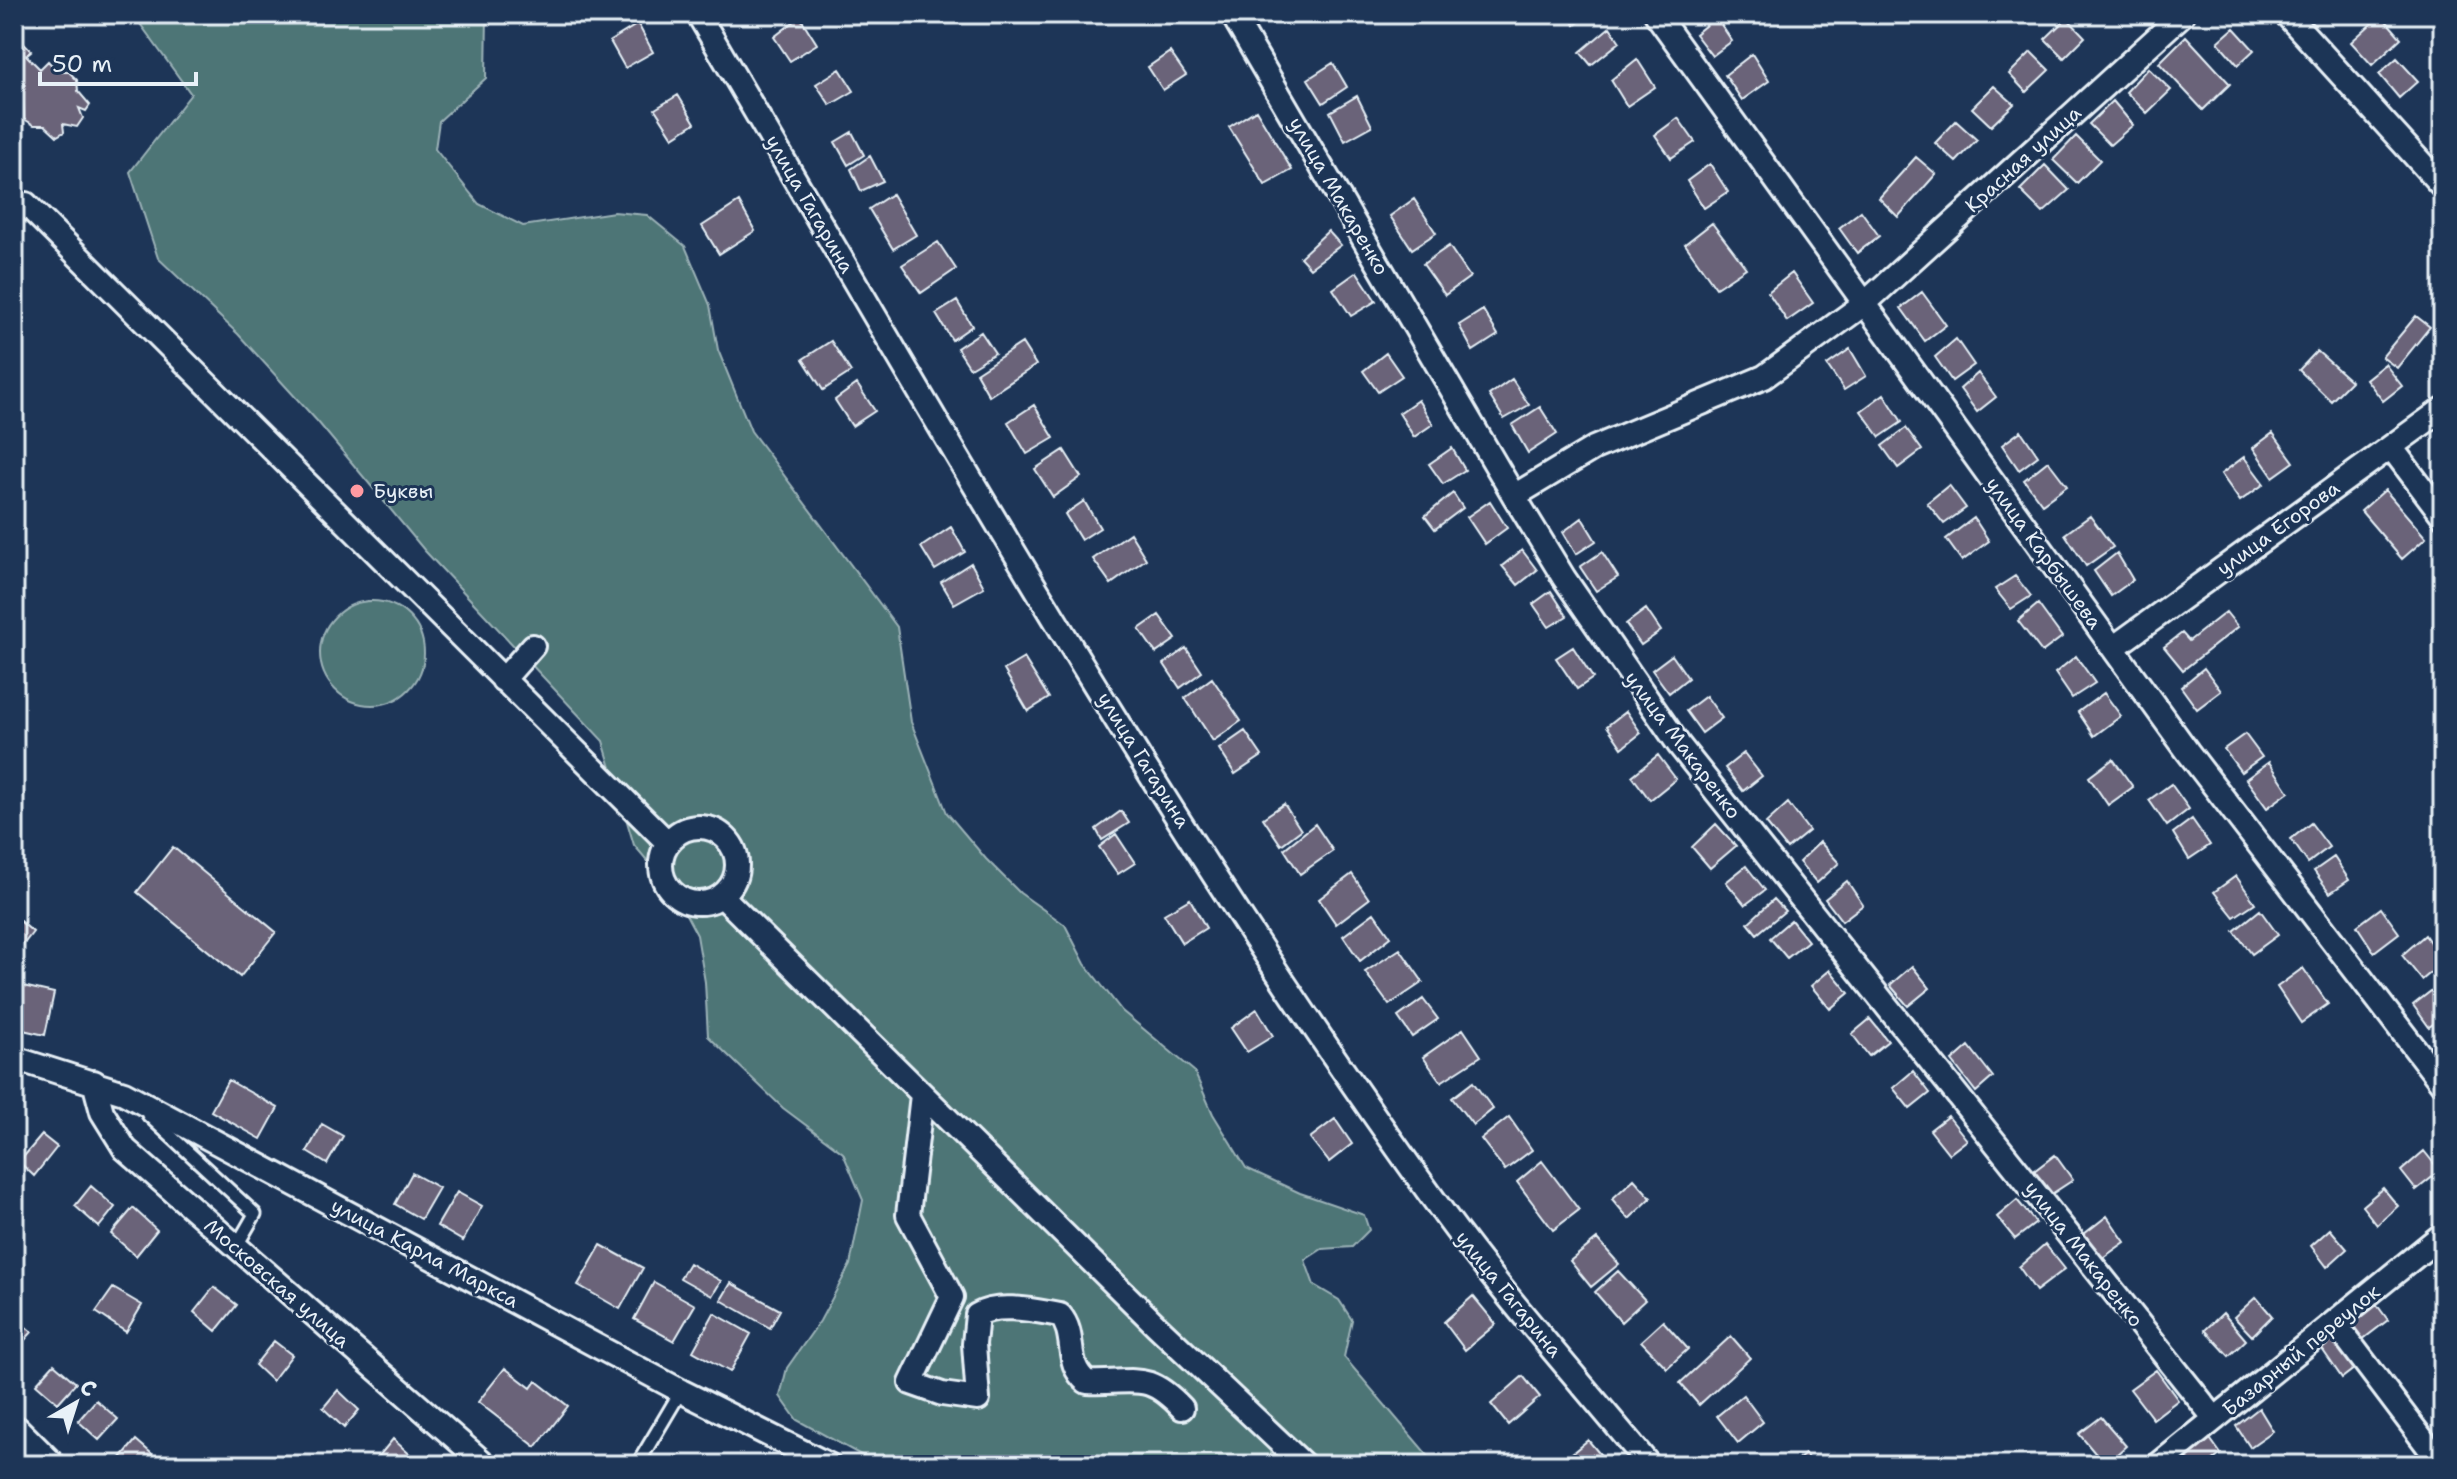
<svg xmlns="http://www.w3.org/2000/svg" width="2457" height="1479" font-family="'Shantell Sans',sans-serif">
  <style>
    .green { fill: #4e7476; stroke: #9bb2b7; stroke-width: 2 }
    .building { fill: #6a6479; stroke: #e8f1f8; stroke-width: 2 }
    .lines { fill: none; stroke-linecap: round; stroke-linejoin: round }
    .lane-casing { stroke: #e8f1f8; stroke-width: 17 }
    .street-casing { stroke: #e8f1f8; stroke-width: 28 }
    .secondary-casing { stroke: #e8f1f8; stroke-width: 38 }
    .lane { stroke: #1d3557; stroke-width: 11 }
    .street { stroke: #1d3557; stroke-width: 22 }
    .secondary { stroke: #1d3557; stroke-width: 32 }
    .poi-dot { fill: #ff9aa2; stroke: #1d3557; stroke-width: 3 }
    .labels { text-anchor: middle; stroke-width: 6; stroke-linejoin: round; paint-order: stroke }
    .street-label { font-size: 20px; fill: #e8f1f8; stroke: #1d3557 }
    .poi-label { font-size: 20px; fill: #e8f1f8; stroke: #1d3557; text-anchor: start }
  </style>
  <rect width="100%" height="100%" fill="#1d3557"/>
  <filter id="ink" filterUnits="userSpaceOnUse"><feTurbulence type="fractalNoise" baseFrequency=".0125" numOctaves="2"/><feDisplacementMap in="SourceGraphic" scale="16" xChannelSelector="R" yChannelSelector="G"/><feConvolveMatrix kernelMatrix="1 2 1 2 8 2 1 2 1" color-interpolation-filters="sRGB"/></filter>
  <g filter="url(#ink)">
    <path class="green" d="M133,14H487L486,78L439,121L435,149L479,204L523,226L614,212L647,215L685,246L710,305L718,350L751,431L897,627L911,722L947,813L986,859L1020,893L1065,925L1085,964L1122,1011L1194,1071L1213,1114L1246,1168L1300,1193L1364,1215L1369,1230L1352,1247L1322,1249L1305,1260L1314,1285L1339,1300L1352,1320L1344,1357L1436,1465H879L797,1420L780,1396L787,1368L820,1321L850,1265L863,1200L843,1153L783,1108L708,1036L705,982L697,935L674,892L634,845L603,741L425,551L318,422L238,334L158,258L130,172L191,94Z
      M320 653a52 52 0 1 1 104 0a52 52 0 1 1-104 0Z"/>
    <path class="building" d="M1568,14H1590L1575,25Z
      M2381,15L2401,38L2372,65L2351,42Z
      M800,17L817,44L790,61L774,37Z
      M1716,17L1732,41L1712,56L1695,34Z
      M2067,18L2085,37L2064,58L2045,39Z
      M638,24L653,52L625,68L610,41Z
      M1610,27L1620,42L1591,65L1580,52Z
      M2234,28L2254,50L2238,65L2218,42Z
      M2186,36L2230,84L2203,110L2159,63Z
      M17,37L31,51L26,55L40,69L48,61L58,72H69L77,80L78,91L90,105L86,111L79,108L83,118L77,127L63,124L64,132L57,136L45,125H34L24,119L23,103L14,94L24,85L14,75V41Z
      M1170,52L1186,75L1163,90L1148,67Z
      M2031,52L2049,70L2026,92L2009,74Z
      M1752,54L1769,81L1742,100L1725,75Z
      M2397,58L2418,81L2399,98L2379,74Z
      M1637,59L1655,87L1627,106L1611,80Z
      M1333,63L1347,87L1323,103L1308,79Z
      M2148,68L2171,90L2147,113L2126,92Z
      M840,69L854,91L830,105L816,84Z
      M1994,86L2014,104L1991,126L1972,108Z
      M678,95L695,123L673,137L655,109Z
      M1357,96L1372,126L1345,141L1330,112Z
      M2113,101L2133,125L2110,145L2089,124Z
      M1256,110L1292,170L1265,185L1229,127Z
      M1678,118L1695,142L1671,158L1655,135Z
      M1956,121L1977,140L1956,162L1935,143Z
      M852,132L864,155L848,165L835,142Z
      M2076,136L2100,160L2077,183L2053,160Z
      M870,156L883,181L861,191L851,169Z
      M1916,157L1936,174L1898,217L1879,198Z
      M1710,164L1728,192L1704,208L1687,181Z
      M2045,165L2069,190L2043,213L2020,190Z
      M892,194L916,235L893,249L869,209Z
      M1414,199L1436,233L1412,249L1390,216Z
      M739,202L755,231L719,254L702,226Z
      M1861,211L1879,236L1857,253L1839,228Z
      M1712,223L1746,268L1716,288L1685,244Z
      M1328,231L1341,245L1310,268L1300,257Z
      M938,242L956,269L921,293L902,265Z
      M1449,246L1470,277L1445,295L1423,264Z
      M1357,272L1376,301L1351,316L1333,289Z
      M1792,273L1813,303L1787,321L1768,292Z
      M1922,292L1946,325L1925,341L1901,308Z
      M957,301L972,326L952,340L936,314Z
      M1483,310L1498,335L1473,351L1459,325Z
      M2416,316L2430,327L2397,368L2382,357Z
      M981,332L995,353L970,368L957,348Z
      M1956,339L1974,365L1952,381L1935,357Z
      M831,341L851,372L823,390L803,359Z
      M1022,343L1036,365L989,396L976,373Z
      M1850,349L1866,376L1844,390L1827,365Z
      M2317,351L2351,381L2331,401L2299,370Z
      M1386,353L1402,376L1378,392L1363,371Z
      M2385,364L2402,386L2383,401L2366,379Z
      M1978,373L1996,397L1977,412L1960,389Z
      M1512,379L1529,405L1504,419L1489,395Z
      M857,384L875,411L852,426L835,400Z
      M1884,394L1902,422L1880,437L1861,411Z
      M1418,400L1433,424L1414,437L1399,413Z
      M1034,405L1054,438L1027,454L1008,422Z
      M1540,407L1557,434L1528,453L1512,425Z
      M1906,428L1922,450L1898,468L1882,446Z
      M2021,431L2038,456L2019,470L2002,445Z
      M2273,433L2294,462L2273,477L2253,448Z
      M1452,448L1465,470L1443,484L1429,464Z
      M1064,450L1081,477L1053,497L1035,469Z
      M2244,457L2264,484L2240,501L2221,474Z
      M2048,461L2067,486L2042,504L2024,480Z
      M1949,485L1966,508L1944,524L1927,503Z
      M2385,490L2426,538L2402,559L2361,511Z
      M1453,493L1463,508L1435,529L1425,516Z
      M1084,501L1100,528L1081,540L1065,514Z
      M1490,501L1507,528L1485,544L1467,517Z
      M2090,516L2113,547L2086,566L2065,534Z
      M1582,518L1596,541L1576,554L1563,532Z
      M1974,518L1989,541L1962,561L1946,539Z
      M951,527L965,552L935,570L921,547Z
      M1130,533L1146,559L1111,584L1093,559Z
      M1522,550L1537,570L1518,585L1502,566Z
      M1602,552L1618,577L1596,591L1580,567Z
      M2117,553L2133,580L2111,596L2094,571Z
      M971,563L984,587L954,604L941,582Z
      M2015,576L2031,596L2011,609L1995,589Z
      M1551,591L1567,616L1549,627L1533,604Z
      M2038,604L2062,637L2042,652L2018,621Z
      M1646,609L1661,631L1641,645L1626,624Z
      M2226,612L2238,627L2183,670L2164,647L2182,633L2189,641Z
      M1159,615L1176,639L1156,653L1139,629Z
      M1573,647L1593,678L1577,689L1556,658Z
      M1186,648L1202,672L1180,688L1164,664Z
      M1672,655L1688,678L1669,693L1652,670Z
      M2076,656L2095,683L2072,698L2055,673Z
      M1024,658L1049,698L1028,711L1004,670Z
      M2204,668L2221,691L2197,709L2181,687Z
      M1212,678L1241,721L1213,741L1185,698Z
      M2104,693L2121,716L2094,736L2078,712Z
      M1706,696L1722,718L1702,733L1686,711Z
      M1626,711L1641,733L1622,748L1607,726Z
      M1245,731L1262,756L1235,774L1219,749Z
      M2245,734L2262,757L2241,772L2224,749Z
      M1744,753L1762,776L1743,791L1725,768Z
      M1658,755L1676,779L1650,800L1632,776Z
      M2113,759L2133,787L2108,805L2089,777Z
      M2269,762L2289,792L2267,808L2246,779Z
      M2171,784L2189,809L2167,826L2149,800Z
      M1788,803L1809,831L1787,849L1766,823Z
      M1284,804L1301,830L1281,845L1263,818Z
      M1121,811L1129,823L1102,840L1096,829Z
      M2192,819L2210,845L2189,859L2173,833Z
      M2311,823L2329,847L2308,863L2291,839Z
      M1315,824L1333,851L1300,874L1284,849Z
      M1716,824L1736,846L1710,868L1692,847Z
      M1116,834L1135,863L1118,874L1099,847Z
      M1820,842L1839,863L1817,883L1799,862Z
      M173,847L276,932L240,977L137,892Z
      M2334,857L2349,880L2330,893L2314,871Z
      M1746,866L1765,890L1745,905L1726,882Z
      M1352,874L1369,899L1336,924L1319,899Z
      M2236,876L2255,903L2234,917L2214,892Z
      M1847,881L1863,905L1842,921L1825,899Z
      M1190,899L1206,928L1182,943L1164,914Z
      M1774,899L1785,911L1757,934L1748,923Z
      M2381,908L2399,933L2374,952L2357,926Z
      M2260,910L2278,935L2252,954L2234,931Z
      M1374,913L1391,937L1360,961L1343,936Z
      M14,916L33,932L15,955L14,954Z
      M1791,920L1808,941L1787,958L1770,938Z
      M2425,935L2443,962L2422,980L2402,955Z
      M1400,949L1423,982L1389,1005L1365,972Z
      M1912,966L1930,988L1908,1006L1890,985Z
      M2303,968L2328,1004L2301,1023L2277,987Z
      M1830,970L1849,993L1830,1009L1811,986Z
      M14,984L54,993L45,1035L14,1028Z
      M2440,984L2443,1017L2429,1027L2413,1005Z
      M1423,999L1438,1019L1412,1037L1398,1017Z
      M1257,1009L1273,1036L1247,1052L1231,1028Z
      M1870,1019L1888,1041L1869,1056L1852,1034Z
      M1463,1029L1481,1056L1441,1082L1423,1057Z
      M1969,1046L1993,1077L1976,1092L1952,1061Z
      M1913,1071L1930,1093L1910,1109L1893,1088Z
      M228,1080L278,1108L261,1139L211,1111Z
      M1473,1082L1493,1109L1473,1125L1452,1098Z
      M1948,1116L1967,1140L1949,1154L1930,1130Z
      M1509,1117L1532,1150L1505,1170L1481,1139Z
      M1335,1119L1352,1144L1329,1162L1310,1138Z
      M322,1124L343,1136L327,1164L307,1152Z
      M42,1135L57,1147L34,1176L19,1162Z
      M2424,1151L2440,1171L2416,1190L2401,1171Z
      M2055,1155L2073,1180L2050,1195L2034,1171Z
      M1542,1161L1579,1210L1553,1230L1517,1182Z
      M412,1173L439,1188L421,1219L395,1204Z
      M1634,1179L1651,1198L1629,1219L1612,1199Z
      M91,1186L115,1207L99,1227L75,1206Z
      M2383,1188L2398,1206L2377,1225L2362,1206Z
      M457,1192L482,1206L463,1241L437,1226Z
      M2017,1200L2036,1223L2015,1239L1997,1217Z
      M133,1208L157,1230L136,1256L111,1234Z
      M2107,1216L2125,1242L2101,1259L2084,1234Z
      M2330,1229L2347,1249L2327,1267L2311,1246Z
      M1597,1239L1619,1264L1591,1287L1570,1261Z
      M2045,1244L2065,1269L2036,1291L2019,1267Z
      M601,1245L643,1268L620,1309L578,1285Z
      M689,1263L721,1281L712,1296L680,1278Z
      M1618,1271L1645,1300L1621,1322L1595,1292Z
      M654,1282L695,1305L674,1341L634,1319Z
      M731,1283L780,1310L770,1328L721,1300Z
      M214,1287L237,1305L216,1331L194,1312Z
      M113,1288L142,1305L126,1332L96,1312Z
      M1473,1296L1496,1324L1465,1350L1444,1322Z
      M2256,1297L2272,1316L2252,1336L2234,1317Z
      M2377,1305L2388,1320L2358,1343L2348,1328Z
      M714,1313L751,1334L730,1372L693,1351Z
      M2223,1313L2246,1340L2229,1356L2205,1330Z
      M14,1317L32,1332L14,1352Z
      M1663,1321L1688,1349L1667,1368L1641,1341Z
      M1731,1336L1750,1358L1699,1405L1680,1383Z
      M2337,1336L2359,1365L2342,1378L2322,1349Z
      M274,1341L292,1355L272,1381L255,1365Z
      M54,1364L76,1383L58,1403L36,1384Z
      M505,1368L531,1388L536,1381L568,1406L536,1447L478,1402Z
      M2156,1370L2178,1400L2153,1419L2130,1389Z
      M1523,1376L1540,1397L1508,1425L1491,1404Z
      M338,1390L359,1410L344,1428L323,1408Z
      M1743,1395L1763,1422L1738,1443L1717,1416Z
      M96,1400L118,1419L99,1440L78,1421Z
      M2259,1408L2273,1431L2250,1447L2236,1426Z
      M2101,1417L2126,1446L2105,1465L2079,1434Z
      M2206,1433L2221,1454L2207,1465H2192L2183,1453Z
      M393,1439L415,1459L410,1465H389L379,1456Z
      M136,1440L160,1461L157,1465H127L120,1459Z
      M1588,1440L1609,1465H1570L1565,1459Z
      M1805,1454L1813,1465H1792Z
      M677,1457L694,1465H673Z"/>
    <g class="lines">
      <defs>
        <path id="lane" d="M14,193L26,204
          M148,1115L255,1214L236,1247
          M637,1465L681,1391"/>
        <path id="street" d="M698,14C936,418 1169,835 1445,1215C1508,1301 1581,1382 1649,1465
          M1232,14L1514,496L1564,578L1679,745L2215,1419
          M1656,14L2188,752L2443,1085
          M2286,14L2443,187
          M26,204L668,843
          M2391,447L2443,516
          M1514,496L1594,448L1764,377L1864,304L2183,14
          M2113,648L2443,409
          M503,680L533,646
          M661 865a38 38 0 1 1 76 0a38 38 0 1 1-76 0Z
          M722,896L1156,1325L1304,1465
          M14,1058L124,1093L681,1391L829,1465
          M94,1082L102,1112L125,1149L486,1465
          M922,1095L908,1215L952,1297L911,1383L942,1394L978,1399L974,1344L977,1315C998,1302 1036,1311 1060,1315C1078,1336 1063,1362 1087,1382C1135,1384 1146,1370 1182,1408
          M2335,1323L2442,1465
          M2158,1465L2443,1234"/>
        <path id="secondary" d="M14,1432L47,1465"/>
      </defs>
      <use href="#lane" class="lane-casing"/>
      <use href="#street" class="street-casing"/>
      <use href="#secondary" class="secondary-casing"/>
      <use href="#lane" class="lane"/>
      <use href="#street" class="street"/>
      <use href="#secondary" class="secondary"/>
    </g>
  </g>
  <circle class="poi-dot" cx="357" cy="491" r="8"/>
  <g class="labels">
    <g class="street-label">
      <text transform="translate(2023 159) rotate(-42)" y="7">Красная улица</text>
      <text transform="translate(1339 196) rotate(60)" y="7">улица Макаренко</text>
      <text transform="translate(810 204) rotate(60)" y="7">улица Гагарина</text>
      <text transform="translate(2278 528) rotate(-36)" y="7">улица Егорова</text>
      <text transform="translate(2044 553) rotate(54)" y="7">улица Карбышева</text>
      <text transform="translate(1683 745) rotate(53)" y="7">улица Макаренко</text>
      <text transform="translate(1144 760) rotate(58)" y="7">улица Гагарина</text>
      <text transform="translate(425 1253) rotate(28)" y="7">улица Карла Маркса</text>
      <text transform="translate(2084 1254) rotate(52)" y="7">улица Макаренко</text>
      <text transform="translate(277 1283) rotate(41)" y="7">Московская улица</text>
      <text transform="translate(1509 1294) rotate(51)" y="7">улица Гагарина</text>
      <text transform="translate(2301 1350) rotate(-39)" y="7">Базарный переулок</text>
    </g>
    <g class="poi-label">
      <text x="373" y="498">Буквы</text>
    </g>
  </g>
  <rect width="2457" height="1479" fill="none" stroke="#1d3557" stroke-width="48"/>
  <rect x="24" y="24" width="2409" height="1431" fill="none" stroke="#e8f1f8" stroke-width="3" filter="url(#ink)"/>
  <g transform="translate(76 1403) rotate(39)" stroke="#1d3557" stroke-width="6" paint-order="stroke">
  <path d="M0-6L14 30L0 20L-14 30Z" fill="#e8f1f8"/>
  <text y="-12" font-size="22" font-weight="bold" text-anchor="middle" fill="#e8f1f8">С</text>
  </g>
  <path d="M40 72v12h156v-12" fill="none" stroke="#e8f1f8" stroke-width="4"/>
  <text x="52" y="72" font-size="24" fill="#e8f1f8" stroke="#1d3557" stroke-width="6" paint-order="stroke">50 m</text>
</svg>
